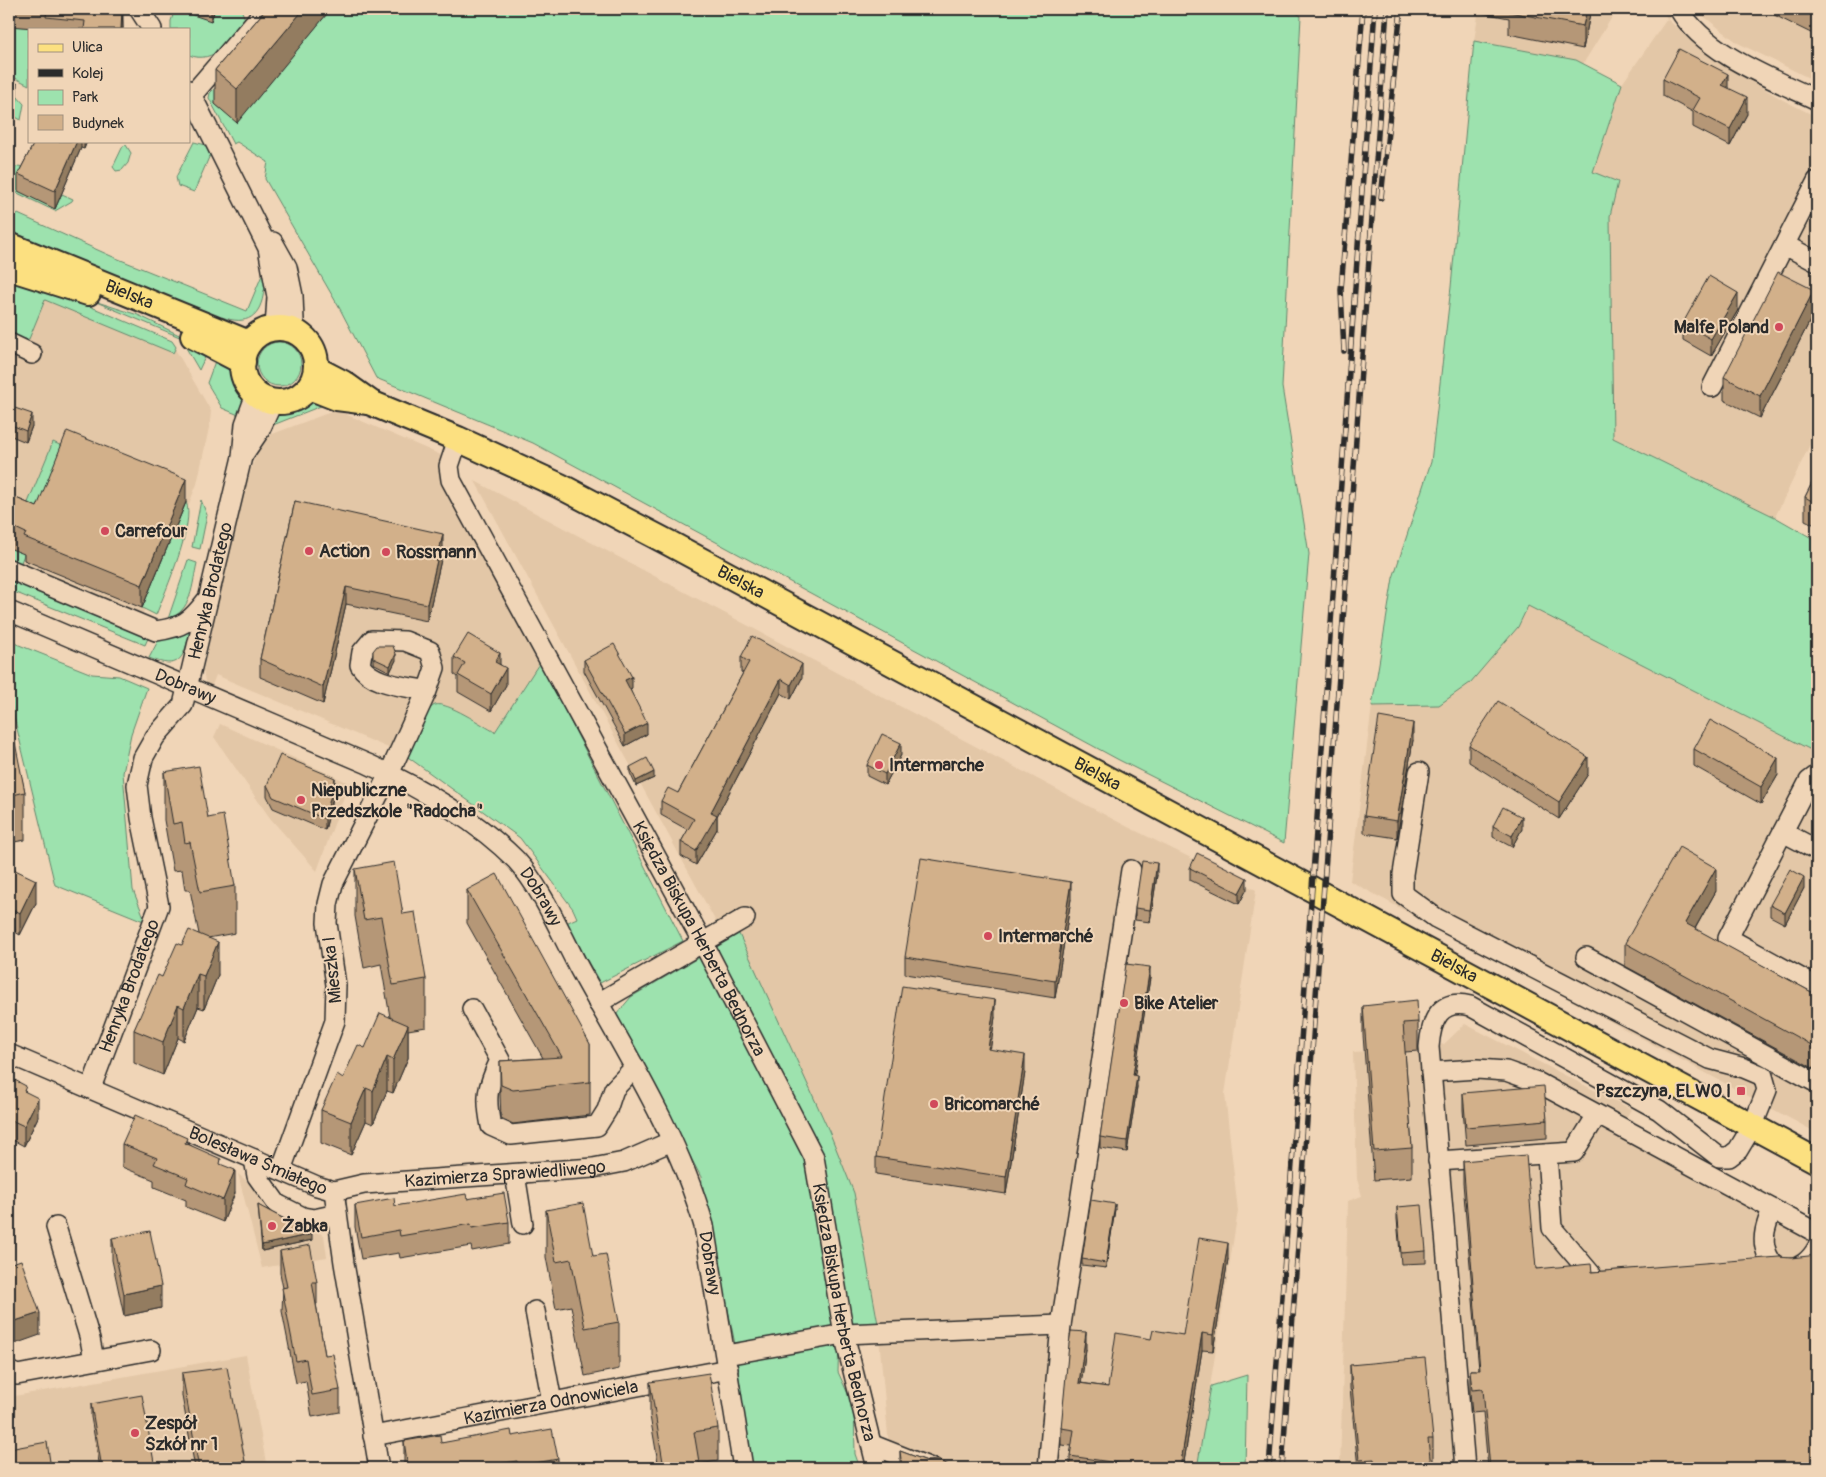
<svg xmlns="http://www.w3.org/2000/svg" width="1826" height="1477" font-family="Pangolin,sans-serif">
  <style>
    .built { fill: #e3c7a7 }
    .green { fill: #9de2ae; stroke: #64866c }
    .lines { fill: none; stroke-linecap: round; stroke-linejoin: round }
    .minor-casing { stroke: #2b2b2b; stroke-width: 22 }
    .major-casing { stroke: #2b2b2b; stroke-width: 28 }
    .minor { stroke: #f0d5b7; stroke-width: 19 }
    .major { stroke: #fce080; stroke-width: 24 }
    .rail-casing { stroke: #2b2b2b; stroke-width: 5.5 }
    .rail { stroke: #f0d5b7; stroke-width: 4; stroke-dasharray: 11; stroke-linecap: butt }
    .wall { fill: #b59777; stroke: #2b2b2b }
    .shaded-wall { fill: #937b61; stroke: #2b2b2b }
    .building { fill: #d2b08a; stroke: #2b2b2b }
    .poi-dot { fill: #d1495b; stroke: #f0d5b7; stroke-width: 2 }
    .labels { text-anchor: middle; stroke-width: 4; stroke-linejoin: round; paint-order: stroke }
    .street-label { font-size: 18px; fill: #2b2b2b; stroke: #f0d5b7 }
    .poi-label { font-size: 18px; font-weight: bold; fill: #2b2b2b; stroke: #f0d5b7; text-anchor: start }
  </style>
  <rect width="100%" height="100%" fill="#f0d5b7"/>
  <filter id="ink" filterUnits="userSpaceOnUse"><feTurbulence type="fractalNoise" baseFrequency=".02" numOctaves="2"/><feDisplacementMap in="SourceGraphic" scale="10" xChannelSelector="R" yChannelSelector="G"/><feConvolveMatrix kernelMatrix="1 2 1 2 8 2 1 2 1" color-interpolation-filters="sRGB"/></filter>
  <g filter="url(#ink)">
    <path class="built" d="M1479,9H1617L1583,64L1575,60L1474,41Z
      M1663,9H1677L1667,19L1711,57L1783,100L1817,117V430L1775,517L1613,438L1610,216L1618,182L1593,172L1622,84L1667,19Z
      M1701,9H1817V82L1738,43L1702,15Z
      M9,277L81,304L171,342L211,411L210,423L197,484L148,604L140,618L9,566Z
      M336,410L441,455L442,474L540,662L495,732L445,705L405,755L216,675L211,688L205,681L203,670L242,494L262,438Z
      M475,481L1124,825L1256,890L1225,1094L1238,1211L1197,1468H891L877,1315L850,1191L828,1127Z
      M1528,606L1817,753V1133L1350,881L1372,706L1439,705L1518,627Z
      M220,724L349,783L317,871L270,818L214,737Z
      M1465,1024L1631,1109L1625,1120L1817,1228V1468H1340L1348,1201L1362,1196L1357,1179L1353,1052L1429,1047L1444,1044Z
      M238,1174L259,1191L284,1219L324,1235L327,1257L262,1268Z
      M246,1355L267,1468H9V1397Z"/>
    <path class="green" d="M175,9H184L211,20L215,9H241L247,24C231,40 214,65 189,55V29H171V21Z
      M331,9H1290L1301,16L1282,387L1309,554L1284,843L1119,760L533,443L376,378L340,309L265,179L268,162L237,142L233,144L209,98L210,93L219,84L215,104L237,122Z
      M9,26L48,28L29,29V85L9,75Z
      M1474,41L1576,60L1622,84L1593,172L1618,182L1610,216L1613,438L1775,517L1817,541V753L1528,606L1518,627L1470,683L1439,705L1372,706L1393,578L1431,462L1451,287Z
      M9,92L16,95L24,104L21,120L10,114L16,101Z
      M194,142L206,145L210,155L194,192L178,186L176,177Z
      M126,145L131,153L128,163L122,170L116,171L113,167L123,146Z
      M19,166L28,170L55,208L62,194L73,199L72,201L55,211L11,190L9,181L16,167Z
      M9,210L111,256L247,311L267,263L271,291L264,290C261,317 247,326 222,317L219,324L9,239Z
      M14,283L82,303L172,341L176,347L173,353L45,300L29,339L13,340L9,338V286Z
      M94,301L138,315L208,349Z
      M257 364a22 22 0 1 1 44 0a22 22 0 1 1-44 0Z
      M185,346L206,355L199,370Z
      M218,353C239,372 247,388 241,416L222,408L207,383Z
      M314,399L331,402L268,427C278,410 293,402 314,399Z
      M53,442L62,446L40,510L27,505Z
      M201,500L207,515L200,549L192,547Z
      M186,502C196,522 165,592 156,615L142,608Z
      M24,509L39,516L20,565L9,560V548Z
      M188,560L197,563C192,585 192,611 168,619Z
      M9,578L149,636L145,645L9,590Z
      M190,631C183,660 180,670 149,658L159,639L179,637Z
      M9,641L92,674L119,676L147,688L131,734L123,773L133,890L146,922L55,885L9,696Z
      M540,662L683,941L600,983L566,923L577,918L573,909L520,838L405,755C410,745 424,709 435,705C447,701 483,726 495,732Z
      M739,934L829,1131L854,1193L878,1324L735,1344L701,1177L616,1015L631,997Z
      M839,1339L838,1372L854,1407L855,1454L860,1468H752L736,1360Z
      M1247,1375L1245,1468H1197L1211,1386Z"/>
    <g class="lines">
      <defs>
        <g id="minor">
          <path d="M139,9L152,29"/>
          <path d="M1679,9C1705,54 1771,78 1817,100"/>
          <path d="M189,90L268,248L277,297L275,328"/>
          <path d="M192,95L266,9"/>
          <path d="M273,242L287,267L293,296L294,321"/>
          <path d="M1785,245L1817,262"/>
          <path d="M9,343L32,354"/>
          <path d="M1712,387L1817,181"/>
          <path id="s1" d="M458,439L449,466L451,480L703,943L814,1157L844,1334L877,1468"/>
          <path d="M243,455L260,430L273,401"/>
          <path d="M9,569L156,631C183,627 190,622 206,601"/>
          <path id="s2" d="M9,611L368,764C421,788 474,818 516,860C542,888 561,934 579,968C625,1052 678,1134 704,1226L743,1468"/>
          <path d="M1419,772L1403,874V894L1436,918L1710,1059L1744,1068L1763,1076L1767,1090L1753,1125L1738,1150L1729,1157H1719L1659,1110L1470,1006C1439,998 1431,1021 1429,1047L1465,1468"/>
          <path d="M1817,775L1809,781L1728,938L1817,987"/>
          <path d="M1783,832L1817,850"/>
          <path d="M1586,957L1817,1083"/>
          <path d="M598,1003L745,918"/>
          <path d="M472,1009L500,1060C487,1088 485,1096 491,1126L511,1135L597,1126L607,1110L614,1089L634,1068"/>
          <path id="s3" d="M9,1054L317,1186L334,1191L364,1184L593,1168L624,1162L672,1141"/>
          <path d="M1431,1072L1477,1069L1506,1071L1537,1082L1817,1233"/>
          <path id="s4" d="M91,1088L159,906L141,818L137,785L143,758L155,737L183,705L242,457L245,424L256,394"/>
          <path d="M1547,1154L1552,1228L1591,1274"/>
          <path d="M254,1159L257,1176L277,1204L303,1217L314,1219L337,1214"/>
          <path d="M1438,1161L1574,1152L1597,1115"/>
          <path d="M281,1170L335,1021L336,985L327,923L328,904L333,884L389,774L427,691L435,668L430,651L405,641L372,640L362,652L360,665C372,685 405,686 427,691"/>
          <path d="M515,1174L523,1224"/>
          <path d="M334,1191L344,1263L379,1468"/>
          <path d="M1772,1209C1768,1221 1762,1234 1765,1247C1772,1280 1804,1273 1817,1248"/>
          <path d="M56,1227L90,1339L94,1360"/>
          <path d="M535,1311L552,1402"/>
          <path d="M726,1355L844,1334L1061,1325"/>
          <path d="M9,1371L17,1375L151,1350"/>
          <path id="s5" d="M373,1436L728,1369"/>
          <path d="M873,1445L931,1468"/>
          <path d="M1048,1468L1061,1325L1131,870"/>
        </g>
        <g id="major">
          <path id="s6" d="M9,245L249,343"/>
          <path d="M9,268L88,293"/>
          <circle cx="279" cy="365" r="37"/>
          <path d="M193,336L243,362"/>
          <path id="s7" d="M316,369L343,383L371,403L458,439L560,486L669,543L1817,1161"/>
          <path d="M309,387L337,398L368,402"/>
        </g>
      </defs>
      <use href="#minor" class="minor-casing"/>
      <use href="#major" class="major-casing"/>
      <use href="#minor" class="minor"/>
      <use href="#major" class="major"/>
      <defs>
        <path id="rail" d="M1381,198L1401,9
          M1344,351L1341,290L1363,9
          M1269,1468L1296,1111L1375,9
          M1282,1468L1387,9"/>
      </defs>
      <use href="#rail" class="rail-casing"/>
      <use href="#rail" class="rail"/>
    </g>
    <path class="wall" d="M9,9H123V29H46L9,26Z
      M184,9H215L211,21L184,12Z
      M266,9L237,123L215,104V70Z
      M1483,9H1591L1583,49L1509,34V18L1483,13Z
      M1762,9H1817V36Z
      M1663,79L1728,88L1747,114L1730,146L1693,127V112L1663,96Z
      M9,80L17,100L10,114H9Z
      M35,141H87L84,149L81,148L55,209L18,191V174Z
      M1738,310L1711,356L1683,340V323Z
      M1814,313L1760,418L1724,400V377Z
      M9,406L32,426L26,442L9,435Z
      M1817,473V526L1805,520V497Z
      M9,495L37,507L186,502L142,608L24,560V554L9,548Z
      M295,501L443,551L427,621L346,604L323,704L260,677V659Z
      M373,651L396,660L390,672L373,663Z
      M454,657L500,664L506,685L491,711L458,692V677L454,674Z
      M741,657L802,678L791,699L781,693L717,816V829L696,865L681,856V842L688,830L661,815V801L678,793L743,673L741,672Z
      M584,660L632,688L630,689L647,734L625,746L584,671Z
      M9,723L25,792V840L9,843Z
      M1413,740L1397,838L1364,833V816Z
      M1469,745L1588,774L1559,819L1469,762Z
      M1694,749L1778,775L1761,804L1694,766Z
      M901,755L885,785L867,776V765Z
      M630,767L654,778L636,786L630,773Z
      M164,772L208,818L235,886V933L208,938L218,975L204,1009L198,1007L184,1041L178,1038L163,1075L134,1063V1030L162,977L199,934L190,890H185L182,870L173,871L164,820Z
      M267,785L335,790L325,830L273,808L267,796Z
      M1493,826L1522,829L1512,847L1493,837Z
      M9,867L36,903L20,935L15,932Z
      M1190,868L1247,889L1239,904L1190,880Z
      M355,869L403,914L426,979V1027L408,1030V1058L393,1093L387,1091L373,1124L366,1121L351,1155L321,1143V1110L365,1048L390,1017L381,964L364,968L355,916Z
      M1157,875L1150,922L1135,920V908Z
      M1804,888L1785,924L1770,916V905Z
      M467,890L590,1044V1115L513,1124L501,1118L500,1094V1061L543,1058L467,923Z
      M1716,891L1695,929L1817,995V1070L1625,966V943Z
      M1071,899L1055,998L905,974V957Z
      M1150,978L1134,1076L1137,1087L1127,1152L1100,1148V1137Z
      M1363,1006L1418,1022V1051L1405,1052L1412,1148V1177L1374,1180L1363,1035Z
      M995,1017L990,1050L1025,1072L1006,1194L876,1174V1157Z
      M9,1077L26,1092L38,1117L24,1146L9,1138Z
      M1463,1093L1547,1120V1138L1466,1145L1463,1110Z
      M187,1143L221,1165L235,1193L223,1222L186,1207V1200L154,1187V1180L122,1167V1144Z
      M1463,1161L1536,1269L1592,1272L1791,1258L1817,1468H1488L1483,1412L1472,1413L1470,1393V1370H1479L1463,1183Z
      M467,1199L509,1222V1244L472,1251L471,1246L400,1258L399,1253L361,1259L355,1227V1205L395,1206Z
      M258,1205L312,1240L262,1251Z
      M1397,1207L1426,1251V1263L1401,1264L1397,1219Z
      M1115,1209L1106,1268L1082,1265V1259Z
      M546,1210L593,1256L619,1322V1369L585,1376L571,1306L556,1309L546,1257Z
      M112,1238L161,1308L124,1316L112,1260Z
      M280,1251L317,1282V1304H316L325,1355L340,1390V1412L312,1417L306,1381L296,1383L282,1311L283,1288L280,1273Z
      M1228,1259L1213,1351L1202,1350L1183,1468H1070V1456L1072,1446L1061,1445V1428L1086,1349L1081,1383L1108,1387L1183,1335Z
      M1350,1365L1433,1439V1462H1430L1431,1468H1358L1350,1388Z
      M182,1373L245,1461V1468H195L182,1396Z
      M650,1382L718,1428V1461L699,1464L700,1468H659L650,1416Z
      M91,1404L155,1468H100L91,1417Z
      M512,1436L558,1459V1468H404V1441L441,1443Z
      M900,1451L927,1461L948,1468H900Z"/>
    <path class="shaded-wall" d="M122,9L123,29H121Z
      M211,9H215L211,21Z
      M304,9H331L237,123V89Z
      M1587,9H1591L1583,49V26Z
      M1728,74V91L1722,85Z
      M17,83V100L10,114V97Z
      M1747,97V114L1730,146V129Z
      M77,141H81V148L55,209V191Z
      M84,141H87L84,149Z
      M1814,290V313L1760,418V396Z
      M1738,293V310L1711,356V339Z
      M32,414V426L26,442V431Z
      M186,479V502L142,608V585Z
      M443,534V551L427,621V604Z
      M346,587V604L323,704V687Z
      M500,653V670L495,662Z
      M396,654V660L390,672V666Z
      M802,664V678L791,699V685Z
      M506,668V685L491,711V694Z
      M632,677V688L625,692V680Z
      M781,679V693L717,816V829L696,865V851L711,812Z
      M647,723V734L625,746V734Z
      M1413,723V740L1397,838V821Z
      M901,743V755L885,785V774Z
      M1588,757V774L1559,819V802Z
      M1778,758V775L1761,804V787Z
      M654,772V778L636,786V781Z
      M335,778V790L325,830V819Z
      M1522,817V829L1512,847V836Z
      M1157,863V875L1150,922V910Z
      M1716,868V891L1685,946V923Z
      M1804,877V888L1785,924V913Z
      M1247,878V889L1239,904V893Z
      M36,880V903L20,935V913Z
      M1071,882V899L1055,998V981Z
      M15,910V932L9,945V923Z
      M218,942V975L204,1009V976Z
      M1150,967V978L1133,1086V1075Z
      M198,974V1007L184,1041V1008Z
      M995,1000V1017L988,1066V1049Z
      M178,1005V1038L163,1075V1042Z
      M408,1025V1058L393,1093V1060Z
      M1025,1055V1072L1006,1194V1177Z
      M387,1057V1091L373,1124V1091Z
      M1137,1076V1087L1127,1152V1141Z
      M366,1088V1121L351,1155V1122Z
      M38,1098V1117L24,1146V1126Z
      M235,1170V1193L223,1222V1200Z
      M1115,1204V1209L1106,1268V1263Z
      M312,1234V1240L262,1251V1245Z
      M1228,1243V1259L1213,1351V1335Z
      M161,1286V1308L124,1316V1294Z
      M40,1313V1335L9,1346V1323Z
      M1086,1332V1349L1079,1399V1383Z
      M1202,1333V1350L1183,1468H1180Z"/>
    <path class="building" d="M47,9H122L121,29H84L85,21L46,17Z
      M266,9H304L237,89L215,70Z
      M1510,9H1587L1583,26L1509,12Z
      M1808,9H1817V13Z
      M1679,49L1728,74L1722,85L1747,97L1730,129L1693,110L1700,98L1663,79Z
      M9,80L17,83L10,97H9Z
      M35,141H77L55,191L18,174Z
      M1778,272L1814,290L1760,396L1724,377Z
      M1709,276L1738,293L1711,339L1683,323Z
      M9,406L32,414L26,431L9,424Z
      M67,431L186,479L142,585L24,537L26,533L9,525V495L37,507Z
      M1817,473V504L1805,497Z
      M295,501L443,534L427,604L346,587L323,687L260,659Z
      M468,634L500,653L495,662L506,668L491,694L458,675L465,663L454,657Z
      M752,636L802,664L791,685L781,679L711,812L717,815L696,851L681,842L694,819L661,801L668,788L678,793L749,662L741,657Z
      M614,644L632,677L625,680L647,723L625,734L584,660Z
      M377,646H393L396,654L390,666L373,658V651Z
      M1498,701L1588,757L1559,802L1469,745Z
      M1379,717L1413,723L1397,821L1364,816Z
      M1710,720L1778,758L1761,787L1694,749Z
      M9,723H11L25,792L9,796Z
      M882,734L901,743L885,774L867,765Z
      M280,755L335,778L325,819L273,797L267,785Z
      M647,758L654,772L636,781L630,767Z
      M199,766L208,818L223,815L235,886L200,892L190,842L185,843L182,822L173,824L164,772Z
      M1503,807L1522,817L1512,836L1493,826Z
      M1679,847L1716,868L1685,923L1817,995V1048L1625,943Z
      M1197,853L1247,878L1239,893L1190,868Z
      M921,858L1071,882L1055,981L905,957Z
      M1142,861L1157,863L1150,910L1135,908Z
      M394,862L403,914L415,912L426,979L393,985L381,917L364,920L355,869Z
      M9,867L36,880L20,913L15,910L9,923Z
      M1790,869L1804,877L1785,913L1770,905Z
      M497,874L590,1044V1082L513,1090L501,1085L500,1061L562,1057L467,890Z
      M189,930L218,942L204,976L198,974L184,1008L178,1005L163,1042L134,1030L158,975L162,977L177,943L182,945Z
      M1126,964L1150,967L1133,1075L1137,1076L1127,1141L1100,1137Z
      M902,986L995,1000L988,1049L1025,1055L1006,1177L876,1157Z
      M1417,1000L1418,1022L1403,1023L1412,1148L1374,1151L1363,1006Z
      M380,1013L408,1025L393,1060L387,1057L373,1091L366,1088L351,1122L321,1110L337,1074L343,1078L358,1045L365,1048Z
      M9,1077L26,1086L24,1091L38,1098L24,1126L9,1119Z
      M1544,1086L1547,1120L1466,1127L1463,1093Z
      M135,1115L187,1138L185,1143L221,1159L220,1164L235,1170L223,1200L186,1184L188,1178L154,1164L157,1158L122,1144Z
      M1526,1155L1536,1269L1591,1264L1592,1272L1779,1257L1791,1258L1817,1255V1468H1490L1483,1389L1472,1390L1470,1370H1480L1463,1161Z
      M504,1193L509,1222L472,1228L471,1224L400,1236L399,1230L361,1237L355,1205L394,1198L395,1206L466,1194L467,1199Z
      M1091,1200L1115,1204L1106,1263L1082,1259Z
      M583,1203L593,1256L606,1254L619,1322L585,1328L571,1259L556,1262L546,1210Z
      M258,1205L312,1234L262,1245Z
      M1422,1205L1426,1251L1401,1253L1397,1207Z
      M150,1231L161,1286L124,1294L112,1238Z
      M1199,1238L1228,1243L1213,1335L1202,1333L1180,1468H1130L1131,1465L1070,1456L1074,1430L1061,1428L1069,1344L1071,1331L1086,1332L1079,1383L1108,1387L1116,1333L1151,1339L1153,1330L1183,1335Z
      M310,1245L317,1282H312L325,1355L333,1354L340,1390L312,1395L306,1359L296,1361L282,1288L287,1287L280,1251Z
      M21,1260L40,1313L9,1323V1264Z
      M1425,1358L1433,1439H1428L1431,1468H1375L1374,1459L1359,1460L1350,1365Z
      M227,1367L245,1461L205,1468H199L182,1373Z
      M709,1373L718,1428L694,1432L700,1468H664L650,1382Z
      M142,1395L155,1468H102L91,1404Z
      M552,1429L558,1459L518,1466L517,1461L473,1468H445L444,1465L429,1468H408L404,1441L440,1435L441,1443L511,1430L512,1436Z
      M47,1442L51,1468H9V1449Z
      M900,1451L927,1461L938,1460L948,1465L947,1468H902Z
      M602,1465V1468H582Z"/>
  </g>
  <g class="poi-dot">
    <circle cx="1779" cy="327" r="5"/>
    <circle cx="105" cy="531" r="5"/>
    <circle cx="309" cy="551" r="5"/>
    <circle cx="386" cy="552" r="5"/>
    <circle cx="879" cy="765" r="5"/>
    <circle cx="301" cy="800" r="5"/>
    <circle cx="988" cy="936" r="5"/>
    <circle cx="1124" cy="1003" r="5"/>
    <rect x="1736" y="1086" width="10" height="10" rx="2.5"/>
    <circle cx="934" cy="1104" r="5"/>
    <circle cx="272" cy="1226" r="5"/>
    <circle cx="135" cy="1433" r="5"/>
  </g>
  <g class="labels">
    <g class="street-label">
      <text dy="6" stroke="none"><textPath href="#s6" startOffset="130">Bielska</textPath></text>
      <text dy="6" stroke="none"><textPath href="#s7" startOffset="476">Bielska</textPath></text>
      <text dy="6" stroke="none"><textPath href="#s4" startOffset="529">Henryka Brodatego</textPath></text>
      <text dy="6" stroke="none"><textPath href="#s2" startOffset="192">Dobrawy</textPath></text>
      <text dy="6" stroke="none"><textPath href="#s7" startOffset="881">Bielska</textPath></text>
      <text dy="6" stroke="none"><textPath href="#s2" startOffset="612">Dobrawy</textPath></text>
      <text dy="6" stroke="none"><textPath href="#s1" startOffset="564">Księdza Biskupa Herberta Bednorza</textPath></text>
      <text dy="6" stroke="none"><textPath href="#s7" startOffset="1286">Bielska</textPath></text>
      <text transform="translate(332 970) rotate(-96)" y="6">Mieszka I</text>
      <text dy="6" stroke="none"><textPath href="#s4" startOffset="109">Henryka Brodatego</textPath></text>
      <text dy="6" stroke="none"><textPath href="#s3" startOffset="271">Bolesława Śmiałego</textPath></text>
      <text dy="6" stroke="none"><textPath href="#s3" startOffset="525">Kazimierza Sprawiedliwego</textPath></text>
      <text dy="6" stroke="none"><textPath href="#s2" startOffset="1018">Dobrawy</textPath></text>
      <text dy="6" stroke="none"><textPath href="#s1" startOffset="969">Księdza Biskupa Herberta Bednorza</textPath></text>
      <text dy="6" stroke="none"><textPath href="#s5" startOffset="181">Kazimierza Odnowiciela</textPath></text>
    </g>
    <g class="poi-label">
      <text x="1769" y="333" text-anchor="end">Malfe Poland</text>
      <text x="115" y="537">Carrefour</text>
      <text x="319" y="557">Action</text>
      <text x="396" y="558">Rossmann</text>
      <text x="889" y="771">Intermarche</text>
      <text x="311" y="796">Niepubliczne<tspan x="311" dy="21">Przedszkole "Radocha"</tspan></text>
      <text x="998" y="942">Intermarché</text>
      <text x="1134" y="1009">Bike Atelier</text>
      <text x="1731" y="1097" text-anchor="end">Pszczyna, ELWO I</text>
      <text x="944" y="1110">Bricomarché</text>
      <text x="282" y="1232">Żabka</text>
      <text x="145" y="1429">Zespół<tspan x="145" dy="21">Szkół nr 1</tspan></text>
    </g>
  </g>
  <rect width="1826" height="1477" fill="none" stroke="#f0d5b7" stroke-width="30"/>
  <rect x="15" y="15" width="1796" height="1447" fill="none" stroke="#2b2b2b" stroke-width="2" filter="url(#ink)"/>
  <rect x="28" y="28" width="162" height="115" fill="#f0d5b7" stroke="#a1917f"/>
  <rect x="38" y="44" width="25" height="8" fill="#fce080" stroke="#a1917f"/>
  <text x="72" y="52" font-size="15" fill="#2b2b2b">Ulica</text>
  <rect x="38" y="69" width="25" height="8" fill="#2b2b2b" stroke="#a1917f"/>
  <text x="72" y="78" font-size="15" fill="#2b2b2b">Kolej</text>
  <rect x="38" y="90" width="25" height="15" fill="#9de2ae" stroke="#a1917f"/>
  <text x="72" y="102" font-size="15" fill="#2b2b2b">Park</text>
  <rect x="38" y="115" width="25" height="15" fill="#d2b08a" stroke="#a1917f"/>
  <text x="72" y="128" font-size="15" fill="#2b2b2b">Budynek</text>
</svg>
